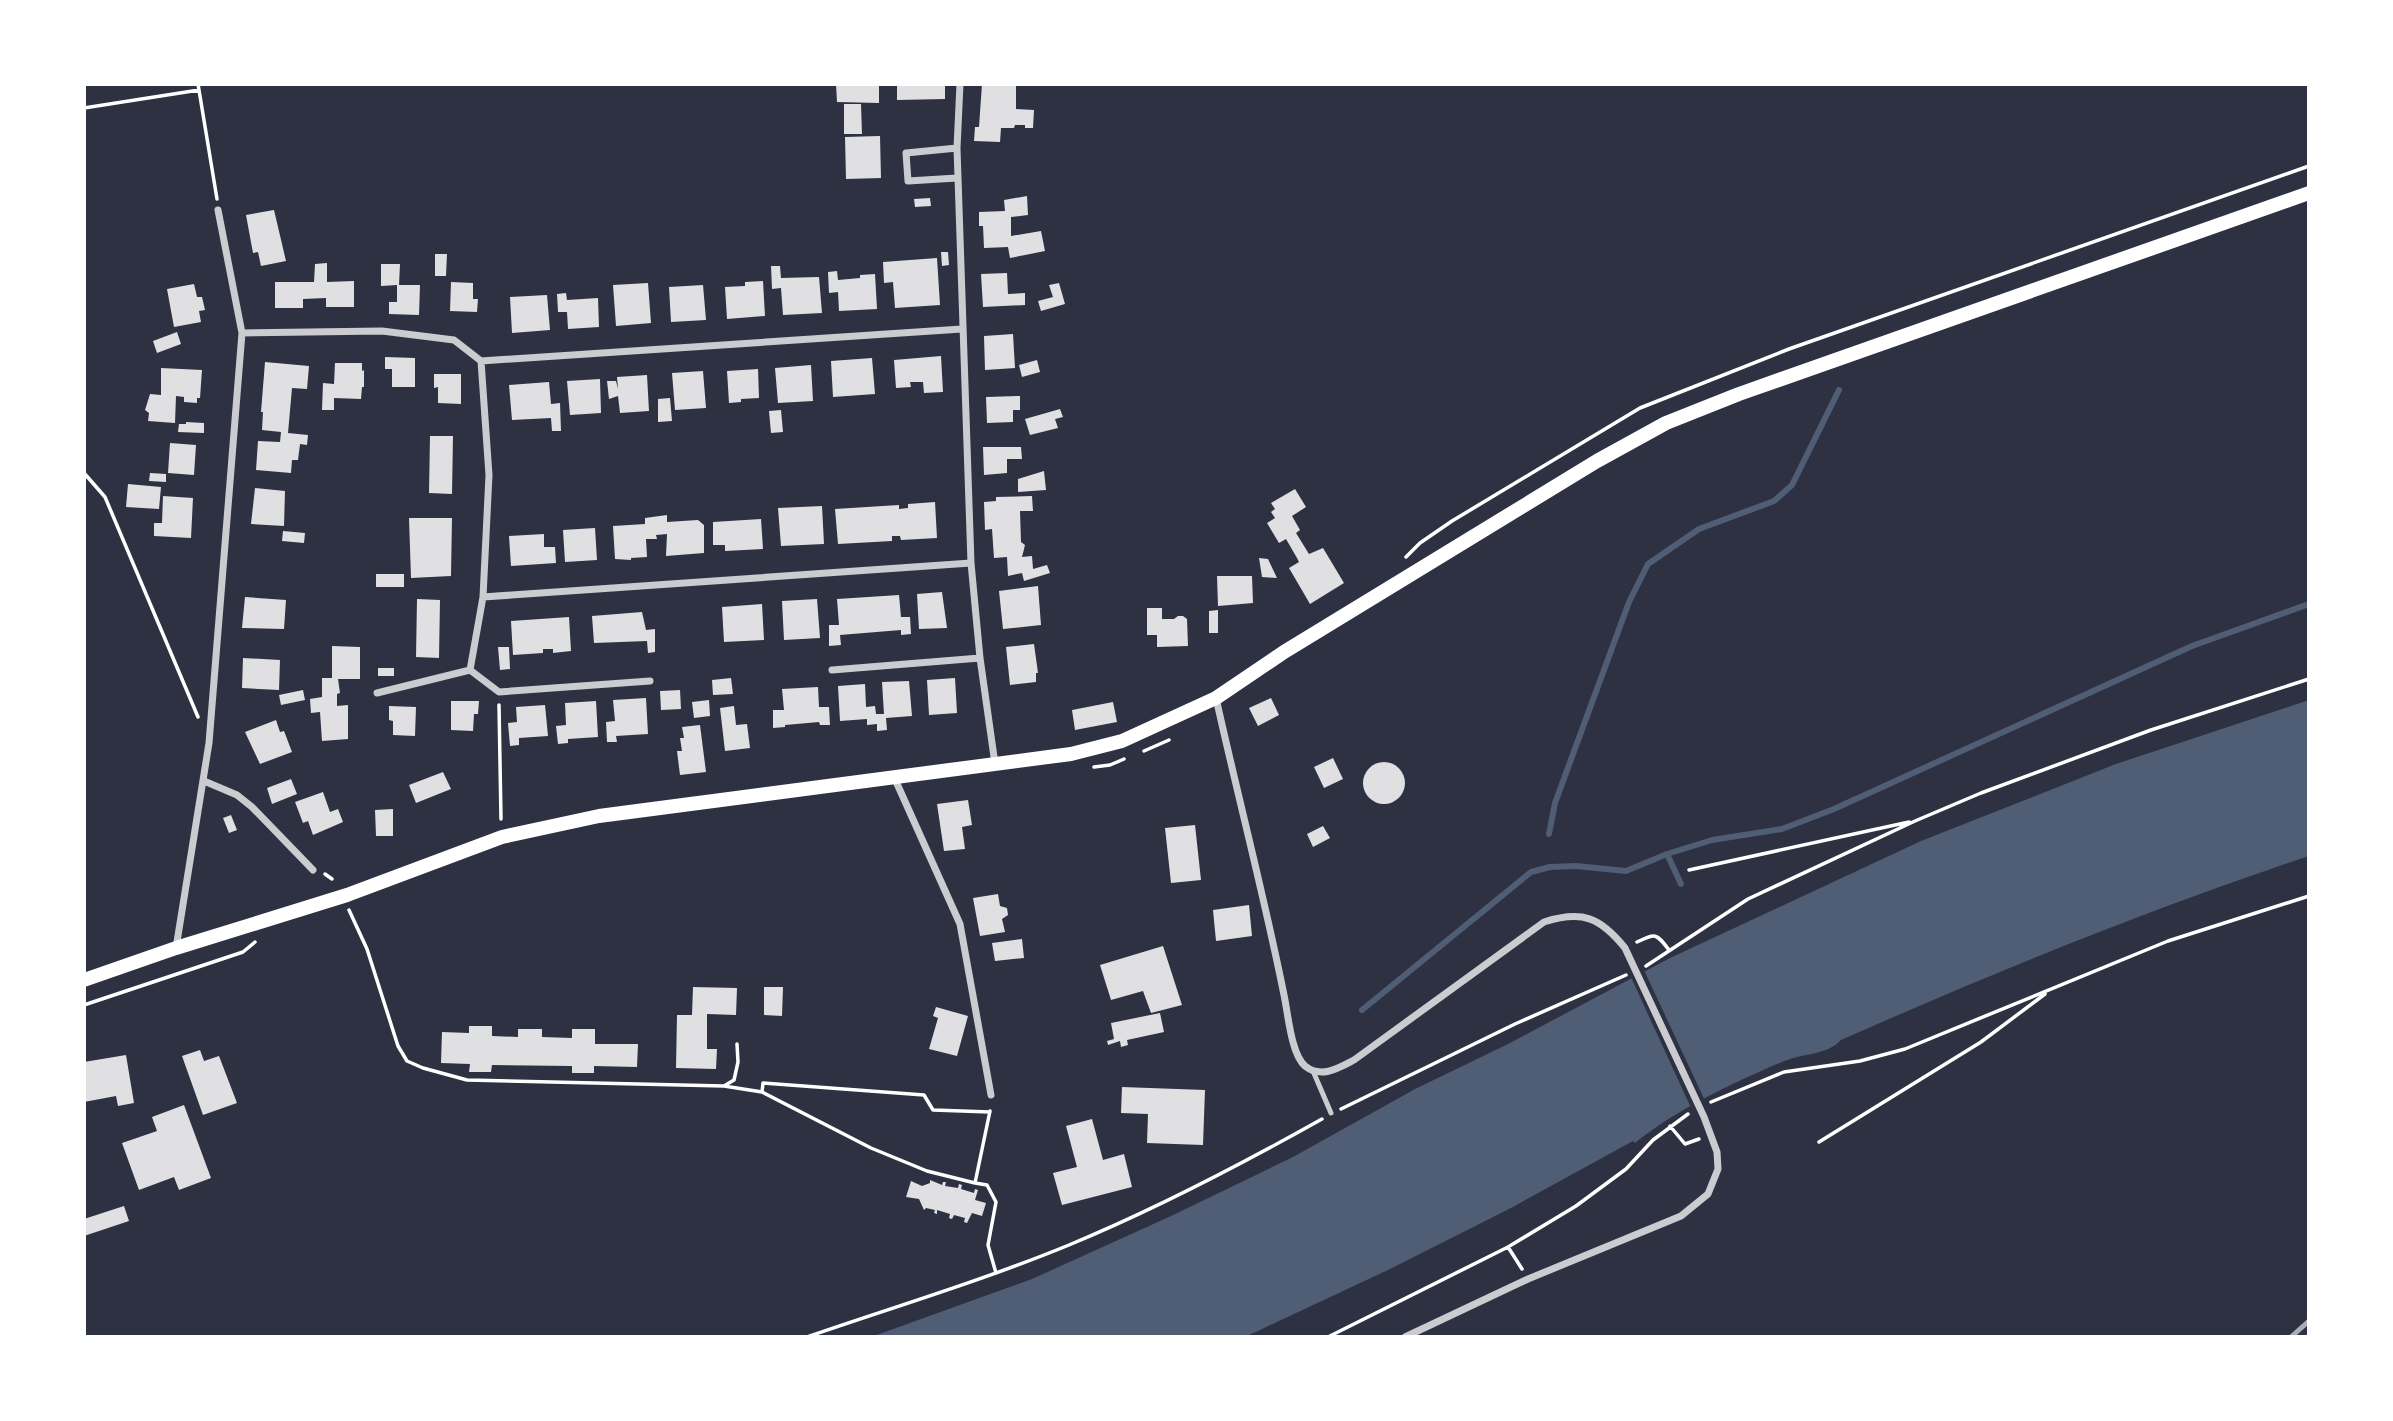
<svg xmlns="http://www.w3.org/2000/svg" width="2393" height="1421" font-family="'Sofia Sans Condensed',sans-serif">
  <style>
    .water { fill: #4f5d75 }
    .pier { fill: #2d3142 }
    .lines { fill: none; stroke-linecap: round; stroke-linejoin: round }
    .stream { stroke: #4f5d75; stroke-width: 6 }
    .building { fill: #e0e0e3 }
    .path { stroke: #fff; stroke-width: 3.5 }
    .service { stroke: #caccd0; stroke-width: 5 }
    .minor { stroke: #caccd0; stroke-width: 7 }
    .secondary { stroke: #fff; stroke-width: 14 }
    .rail { stroke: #abadb3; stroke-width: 5 }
  </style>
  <rect width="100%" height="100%" fill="#2d3142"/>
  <path class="water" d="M2309,700V856C2150,909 1995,972 1841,1040C1826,1056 1801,1053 1782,1062C1731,1084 1679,1108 1635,1143L1633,1141L1511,1208L1388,1270L1245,1337H871L1032,1279L1171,1216L1293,1157L1415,1089L1506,1045L1670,958L1921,841L2116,764Z"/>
  <path class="pier" d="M1643,968L1706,1103L1692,1110L1630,975Z"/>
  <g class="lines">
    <path class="stream" d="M1549,834L1555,803L1629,602L1648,564L1699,529L1774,501L1792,485L1839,390
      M1667,854L1712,840L1782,829L1834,809L2192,646L2309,604
      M1362,1010L1531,872L1550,867L1576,866L1626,871L1667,854L1681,884"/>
  </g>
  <path class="building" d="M836,84H879V103L837,102Z
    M897,84H945V99L897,100Z
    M982,84H1016V109L1034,110L1033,128H1025V125H1015L1014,128H1001L1000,142L974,141L975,127H979Z
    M844,104H861L862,134H844Z
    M880,136L881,178L846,179L845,137Z
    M1027,196L1028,215L1011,217V236L1041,231L1045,251L1010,258L1008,247L984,248L983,226H979V212L1005,211L1004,200Z
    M930,198L931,206L915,207L914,199Z
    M274,210L286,261L261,266L258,252L253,253L246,215Z
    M941,252H948L949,265L942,266Z
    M435,254H447L446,276H435Z
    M937,258L940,305L895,308L893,282L884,283L883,262Z
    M327,263V282L354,281V307H326V298L303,299V308H275V282H314L315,264Z
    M381,264H400L399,285H420L419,315L389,314V302H397V285L381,286Z
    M771,266H780L781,278L819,277L822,313L783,315L781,288L772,289Z
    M837,271L838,280L860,278V275L875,274L877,309L839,311L838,292L829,293L828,272Z
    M1007,273L1008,294L1025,293V305L983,307L981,274Z
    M763,281L765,316L727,319L725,287L745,286V282Z
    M451,282L473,283V299H478L477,312L450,311Z
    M648,283L651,323L616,326L613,285Z
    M1059,283L1065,304L1041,311L1038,301L1053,297L1049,285Z
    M194,284L197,297H202L205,310L199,311L201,322L174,327L167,289Z
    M703,285L706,320L671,322L669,287Z
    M566,293L567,300L598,298L599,327L568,329L567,312H558L557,294Z
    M547,295L550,330L512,333L510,297Z
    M177,332L181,344L157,353L153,341Z
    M1013,334L1015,368L985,370L984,336Z
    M941,356L943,392L924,393L923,382H910L911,387L896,388L894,360Z
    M385,357L415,358V387H392V369H385Z
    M872,358L875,394L833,397L831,361Z
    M1037,360L1040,372L1022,377L1019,365Z
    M265,362L309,366L307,389L292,388L288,433L308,435L307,445L300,444L298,460H292L291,473L256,470L258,441L280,442L281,432L262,430L263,412H261Z
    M335,363H362V371L364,370V387H362L361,399L334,398V410H322L323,383L334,384Z
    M811,365L813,401L778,403L775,368Z
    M161,368L202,370L200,398H197V403L184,402V397L176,396L175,423L148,421L149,413L145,410L150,394L161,395Z
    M758,369L759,398L741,399V402L729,403L727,371Z
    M703,371L706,408L675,410L672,373Z
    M434,374H461V404L438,403V387L434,388Z
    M647,375L649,411L620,413L618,396L609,399L607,381H616L618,389L617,377Z
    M600,379L601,413L570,415L567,381Z
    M549,382L551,404L560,403L561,431H552L551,418L512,420L509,385Z
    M1020,396V410H1013V422L987,423L986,397Z
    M670,398L672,421L658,422V399Z
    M1060,409L1063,417L1055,419L1058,428L1030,435L1025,419Z
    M781,410L783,432L771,433L769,411Z
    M186,422L204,423V433L178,432L179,424H186Z
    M430,436H453L452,494L429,493Z
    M170,443L196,445L194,475L168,473Z
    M983,447H1021L1022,459H1007V473L984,475Z
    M1044,471L1046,490L1018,492V479Z
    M150,473L166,474V482L149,481Z
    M128,484L161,487L159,509L126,507Z
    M255,488L285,491L284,526L251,524Z
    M1295,489L1306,507L1292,516L1300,530L1296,533L1309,554L1323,548L1344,583L1310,604L1289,568L1299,562L1297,558L1286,539L1279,543L1267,523L1275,518L1271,512L1275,509L1271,503Z
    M163,496L193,498L191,538L154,536V523H162Z
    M1032,496L1033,511H1020L1021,542L1025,545L1022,557L1032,556L1033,569L1047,565L1050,573L1024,581L1022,573L1008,576L1007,557L994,558L992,529L985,530L984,502L996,501V497Z
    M935,502L937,538L901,540L900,536H892V541L838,544L835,509L899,505V509L908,508V504Z
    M822,506L824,544L781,546L778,508Z
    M667,515V522L698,520L704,525V553L666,556L667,534L656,535L657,539H646L647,557L631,558V560L615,559L613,526L645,524V518Z
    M409,518H452L451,576L411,578Z
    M761,519L763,549L725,551V545H713V522Z
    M595,528L597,560L565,562L563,530Z
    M283,531L305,533L304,543L282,541Z
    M544,534V547H555L556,563L511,566L509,536Z
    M1259,558L1268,559L1277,578L1262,577Z
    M376,574H404V587H376Z
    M1217,576H1252L1253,603L1218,606Z
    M1038,586L1041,625L1003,629L999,591Z
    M942,592L947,628L919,629L917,594Z
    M899,595L901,617H910L911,634L901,635V630L840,635L841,645L829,646V625H839L837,599Z
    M245,597L286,600L284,629L242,628Z
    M417,599L440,600L439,658L416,657Z
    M817,599L820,638L784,640L782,601Z
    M762,604L764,640L724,642L722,607Z
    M1147,608H1162V619H1174L1178,616H1183L1187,619L1188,646L1157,647V635H1147Z
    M1218,610V633H1209V611Z
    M642,612L646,630L655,629V652L648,653L647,641L594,643L592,616Z
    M569,617L571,651L553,653V649H543V653L513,655L511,621Z
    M1034,644L1038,673H1036V682L1010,685L1006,647Z
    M332,646L360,647V679H338L340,693L337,694V706L348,705V739L322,741L320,712L311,713L310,699L322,697V678H332Z
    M498,647H509L510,669L500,670Z
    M243,658L280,660L279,690L242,688Z
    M378,668H394V676H378Z
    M731,678L733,694L713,695L712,680Z
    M955,678L957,713L929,715L927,680Z
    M909,681L912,716L886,718L887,730L877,731V724L867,725V719L840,721L838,686L865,684L866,707L875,706L876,714H884L882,682Z
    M818,687L819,707H829L830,725H820L819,722L785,725V727L773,728V710H784L782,689Z
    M303,690L305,700L281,705L279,695Z
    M680,690L681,709L661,710L660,691Z
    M646,698L648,734L616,736L617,742H607L606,722L615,721L613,700Z
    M1271,698L1279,715L1258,726L1249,708Z
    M709,700L710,716L694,718L692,702Z
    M451,701H479L478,714H474L473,731L451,730Z
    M596,701L598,737L568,739V743L558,744L556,726L566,725L565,703Z
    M1113,702L1117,722L1075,730L1072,710Z
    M545,705L548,736L519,738V745L510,746L508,723L517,722L516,707Z
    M389,706L416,707L415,736L393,735V721L389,720Z
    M734,706L736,725L747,724L750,748L725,751L720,708Z
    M276,720L280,732L284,731L292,752L260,764L245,732Z
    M700,725L706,772L680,775L677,751H682L680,738H684L682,727Z
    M1333,758L1343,779L1324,788L1314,767Z
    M1363 783a21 21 0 1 1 42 0a21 21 0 1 1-42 0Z
    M443,772L451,789L416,803L409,785Z
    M291,779L297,794L272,804L267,788Z
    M323,792L330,812L338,809L343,822L313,835L308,821L303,823L295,802Z
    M968,800L972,825L962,827L965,849L944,851L937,804Z
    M393,809V836H376L375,810Z
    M231,815L237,830L229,833L223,818Z
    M1195,825L1201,880L1171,883L1165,828Z
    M1323,826L1330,838L1313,847L1307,834Z
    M998,894L1000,906L1007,908L1008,915L1002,919L1005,932L980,936L973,898Z
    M1249,905L1252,936L1216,941L1213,910Z
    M1022,939L1024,958L995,961L992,943Z
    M1163,946L1182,1005L1151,1013L1143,991L1111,1000L1100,965Z
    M693,987L737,988L736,1015L707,1014V1049H717L716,1069L676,1068L677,1015H692Z
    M764,987H783L782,1016L764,1015Z
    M936,1007L968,1016L957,1056L929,1049L938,1018L933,1016Z
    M1160,1013L1164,1032L1127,1040L1128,1045L1121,1047L1120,1041L1108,1045L1107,1041L1114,1039L1111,1023Z
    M469,1026H492V1036L518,1037V1029H542V1037L572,1038V1029H595V1044H638L637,1067L594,1066V1073H572V1066L492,1065L491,1072H469L470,1064L441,1063L442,1032L469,1033Z
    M200,1050L204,1061L219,1056L237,1103L203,1115L182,1056Z
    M126,1055L134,1103L118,1106L116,1096L84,1102V1062Z
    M1122,1087L1205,1090L1203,1145L1147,1143L1148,1114L1121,1113Z
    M184,1105L211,1178L179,1190L174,1177L139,1190L122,1143L157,1131L152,1117Z
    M1092,1119L1103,1160L1124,1154L1132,1187L1062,1205L1053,1173L1077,1167L1066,1126Z
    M930,1180L942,1185L943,1182H946L945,1186L958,1188L959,1184L962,1185L961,1189L974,1193L975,1189L978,1190L975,1200L986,1203L982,1216L972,1213L967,1223L964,1222L965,1218L954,1215L952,1219L949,1218L950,1214L937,1210V1214L934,1213L935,1210L926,1208L924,1210L919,1199L906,1197L911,1181L922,1186L930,1183Z
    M124,1206L129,1221L84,1236V1219Z"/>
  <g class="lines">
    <path class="path" d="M198,84L217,199
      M84,108L199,90
      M84,473L105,497L198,717
      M1406,557L1420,543L1452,521L1640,408L1789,349L2309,166
      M499,705L501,819
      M1144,751L1169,740
      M1094,767L1110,765L1124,759
      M1689,870L1909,822
      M325,874L332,879
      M349,910L367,949L398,1046L407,1061L423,1068L467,1080L724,1086L734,1080L738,1062L737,1044
      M1637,942C1656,933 1656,933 1669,950
      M1646,966L1748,899L1915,821L1981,793L2151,730L2309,679
      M84,1005L243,952L255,942
      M724,1086L762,1092L871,1148L927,1171L975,1183
      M762,1092L763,1083L924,1095L933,1110L990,1112
      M1711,1102L1784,1072L1860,1061L1905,1049L2168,941L2309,896
      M1341,1109L1515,1024L1626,975
      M990,1111L975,1183L987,1185L996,1202L988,1245L996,1273
      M1670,1126L1685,1144L1699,1139
      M1819,1142L1981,1042L2045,994
      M1508,1247L1522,1269
      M807,1337C894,1307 984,1280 1069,1245C1156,1209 1240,1165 1322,1119
      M1328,1337L1508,1247L1576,1206L1626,1169L1653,1140L1688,1114"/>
    <path class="service" d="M1313,1071L1331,1113"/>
    <path class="minor" d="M957,148L960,84
      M957,178L908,181L906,153L957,148L971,563L980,658L995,764
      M242,333L382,331L454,340L481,361L489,475L483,597L470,670L377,693
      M481,361L962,329
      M483,597L971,563
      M470,670L499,692L650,681
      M832,670L980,658
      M1216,698C1238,797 1264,895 1284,995C1288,1013 1291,1054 1305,1066C1321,1079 1339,1068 1354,1060L1544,922C1582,910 1600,917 1625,948L1704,1117L1717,1152L1718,1169L1708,1194L1681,1216L1528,1279L1405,1337
      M894,777L960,924L991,1095
      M204,781L237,795L252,807L313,870
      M176,948L209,743L242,333L218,210"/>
    <path class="secondary" d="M84,980L176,948L347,895L502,837L599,816L1071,754L1122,741L1216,698L1284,652L1597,461L1666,423L1739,394L2309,193"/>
    <path class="rail" d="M2291,1337L2309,1321
      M2308,1337L2309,1336"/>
  </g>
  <rect width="2393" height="1421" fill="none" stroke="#ffffff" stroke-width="172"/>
</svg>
